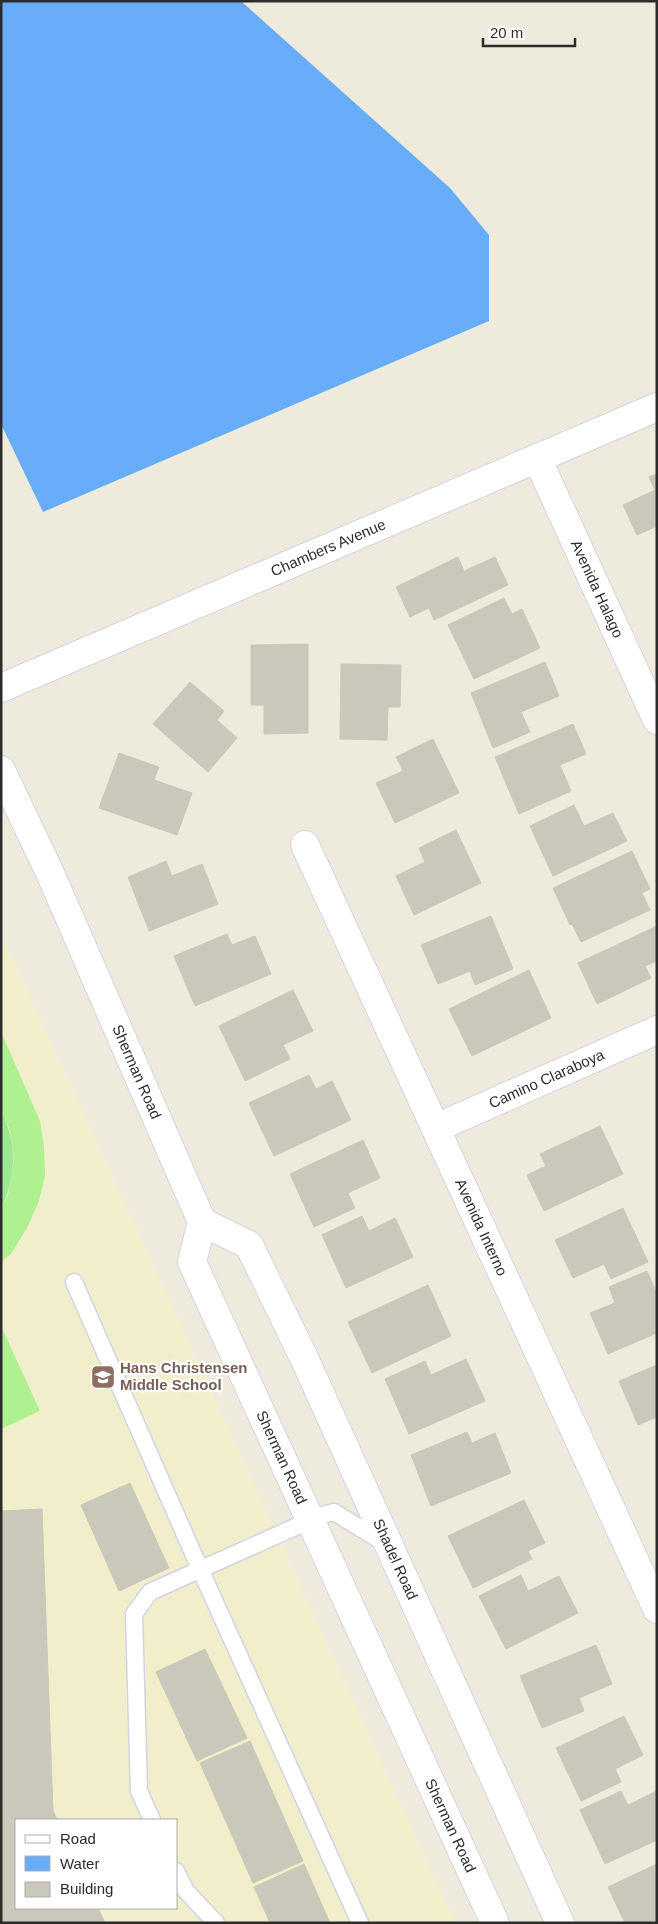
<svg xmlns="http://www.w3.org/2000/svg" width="658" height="1924" font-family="Helvetica,sans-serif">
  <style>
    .education { fill: #f1efcb; fill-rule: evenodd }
    .green { fill: #9ce995 }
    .pitch { fill: #aff190 }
    .water { fill: #67adf9 }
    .building { fill: #c9c8bb; stroke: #cac8b6 }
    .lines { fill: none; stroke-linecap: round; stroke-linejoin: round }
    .lane-casing { stroke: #d3d2e5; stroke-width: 19 }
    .street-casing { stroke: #d3d2e5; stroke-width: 30 }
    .secondary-casing { stroke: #d3d2e5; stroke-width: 30 }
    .lane { stroke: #fff; stroke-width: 16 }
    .street { stroke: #fff; stroke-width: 28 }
    .secondary { stroke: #fff; stroke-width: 28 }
    .labels { text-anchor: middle; stroke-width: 4.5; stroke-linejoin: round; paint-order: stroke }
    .street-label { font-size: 15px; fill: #2c2c2c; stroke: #fff }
    .education-label { font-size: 15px; font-weight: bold; fill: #785e54; stroke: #fff; text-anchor: start }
  </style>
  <rect width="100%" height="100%" fill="#eeebdd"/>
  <path class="education" d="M1,934L455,1923H1ZM16,1820H176V1908H16Z"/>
  <path class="green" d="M1,1109C16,1143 18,1174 1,1208Z"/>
  <path class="pitch" d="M1,1032L40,1121L44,1147L45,1175L39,1201L27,1228L11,1254L1,1262V1208L8,1195L14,1160L9,1128L1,1109Z
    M1,1326L40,1411L1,1429Z"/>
  <path class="water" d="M1,1H241L450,188L489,235V321L43,512L1,424Z"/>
  <path class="building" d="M657,474V526L637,535L623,505L655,490L649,477Z
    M458,557L464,571L495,557L508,585L434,620L429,608L410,617L396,587Z
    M504,598L512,614L522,609L540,648L474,679L448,625Z
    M308,644V733L264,734V705H251V645Z
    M545,662L559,696L521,712L530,732L493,748L471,693Z
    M341,664L401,665L400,707H388L387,740L340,739Z
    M190,682L224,711L217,720L237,738L208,772L153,724Z
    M573,724L586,754L560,765L571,791L519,814L495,757Z
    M433,739L459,793L395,823L376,783L403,771L396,757Z
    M119,753L159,767L154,780L192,793L177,835L99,808Z
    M574,805L584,826L613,813L627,841L553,876L530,826Z
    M456,830L481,883L414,915L396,876L425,862L419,848Z
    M632,851L650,889L642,893L650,910L581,942L572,924L570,925L553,888Z
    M166,861L172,876L202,864L218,904L149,931L128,877Z
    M491,916L513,969L475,985L470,971L438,984L421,945Z
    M657,926V961L645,966L651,978L597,1004L578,963Z
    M227,934L232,945L255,936L271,974L195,1006L174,956Z
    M529,970L551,1018L472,1056L449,1009Z
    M293,990L313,1031L283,1045L290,1059L245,1081L219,1026Z
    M309,1075L316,1089L332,1081L351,1120L274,1156L249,1103Z
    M600,1126L623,1174L544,1211L527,1175L546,1166L540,1154Z
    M363,1140L380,1178L348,1193L355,1208L314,1227L290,1174Z
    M623,1208L648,1262L611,1279L604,1264L573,1278L555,1240Z
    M362,1216L369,1231L395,1218L413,1257L346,1288L322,1235Z
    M647,1271L657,1294V1333L608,1354L590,1313L615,1303L609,1287Z
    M428,1285L451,1336L372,1373L348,1322Z
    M466,1359L485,1401L409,1434L385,1379L425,1361L431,1375Z
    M657,1365V1417L638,1425L619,1381Z
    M467,1432L472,1443L495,1433L511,1473L431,1506L411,1455Z
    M130,1483L169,1568L119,1591L81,1505Z
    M1,1497L2,1511L42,1509L53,1810L57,1820H16V1908H98L105,1923H1Z
    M524,1500L545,1543L528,1551L532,1559L473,1588L448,1536Z
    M521,1575L528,1591L559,1576L578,1613L506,1649L479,1596Z
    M596,1645L612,1684L579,1698L584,1711L542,1728L520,1676Z
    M205,1649L247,1738L197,1761L156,1672Z
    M624,1716L643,1755L615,1769L621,1782L581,1801L556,1748Z
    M250,1741L303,1861L253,1883L200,1763Z
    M621,1791L628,1805L657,1791V1840L605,1864L580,1810Z
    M304,1864L330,1923H270L254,1887Z
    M657,1864V1923H625L608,1887Z"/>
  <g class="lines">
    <defs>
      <path id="lane" d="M74,1282L200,1569L360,1923
        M152,1820L139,1791L134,1614L150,1592L322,1515L334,1512L386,1544
        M176,1871L186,1891L216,1923"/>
      <g id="street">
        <path id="s1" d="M537,458L657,720"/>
        <path id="s2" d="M1,688L657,407"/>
        <path id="s3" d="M305,845L657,1609"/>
        <path id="s4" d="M436,1128L657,1030"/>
      </g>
      <g id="secondary">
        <path id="s5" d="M1,770L50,873L202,1222L192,1262L495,1923"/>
        <path id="s6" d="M202,1222L249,1245L305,1360L560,1923"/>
      </g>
    </defs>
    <use href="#lane" class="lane-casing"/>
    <use href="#street" class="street-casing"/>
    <use href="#secondary" class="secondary-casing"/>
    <use href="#lane" class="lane"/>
    <use href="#street" class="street"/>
    <use href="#secondary" class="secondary"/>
  </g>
  <defs>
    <symbol id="school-square" viewBox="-11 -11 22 22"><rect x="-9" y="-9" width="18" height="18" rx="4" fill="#8d6e63" stroke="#fff"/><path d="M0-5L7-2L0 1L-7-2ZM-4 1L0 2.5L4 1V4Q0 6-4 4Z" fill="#fff"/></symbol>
  </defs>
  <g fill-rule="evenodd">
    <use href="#school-square" x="89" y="1363" width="28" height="28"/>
  </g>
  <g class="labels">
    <g class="street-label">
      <text dy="5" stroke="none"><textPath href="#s2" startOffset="356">Chambers Avenue</textPath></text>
      <text dy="5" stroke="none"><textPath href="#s1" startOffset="144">Avenida Halago</textPath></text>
      <text dy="5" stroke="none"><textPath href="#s5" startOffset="331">Sherman Road</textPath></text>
      <text dy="5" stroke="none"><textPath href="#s4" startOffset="121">Camino Claraboya</textPath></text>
      <text dy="5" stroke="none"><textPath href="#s3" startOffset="421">Avenida Interno</textPath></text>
      <text dy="5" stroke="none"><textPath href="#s5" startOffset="751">Sherman Road</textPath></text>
      <text dy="5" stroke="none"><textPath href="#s6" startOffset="399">Shadel Road</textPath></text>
      <text dy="5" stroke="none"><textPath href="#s5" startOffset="1156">Sherman Road</textPath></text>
    </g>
    <g class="education-label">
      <text x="120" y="1373">Hans Christensen<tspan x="120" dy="17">Middle School</tspan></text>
    </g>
  </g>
  <rect width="658" height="1924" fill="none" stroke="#2c2c2c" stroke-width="5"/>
  <rect x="15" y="1819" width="162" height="90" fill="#ffffff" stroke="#ababab"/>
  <rect x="25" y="1835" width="25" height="8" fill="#ffffff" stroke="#ababab"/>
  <text x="60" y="1844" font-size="15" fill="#2c2c2c">Road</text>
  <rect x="25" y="1856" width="25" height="15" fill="#67adf9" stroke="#ababab"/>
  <text x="60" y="1869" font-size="15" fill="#2c2c2c">Water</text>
  <rect x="25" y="1882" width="25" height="15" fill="#c9c8bb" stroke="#ababab"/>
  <text x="60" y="1894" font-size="15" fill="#2c2c2c">Building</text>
  <path d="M483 38v8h92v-8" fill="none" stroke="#2c2c2c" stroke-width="2.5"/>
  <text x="490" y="38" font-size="15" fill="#2c2c2c" stroke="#ffffff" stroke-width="4" paint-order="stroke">20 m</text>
</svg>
